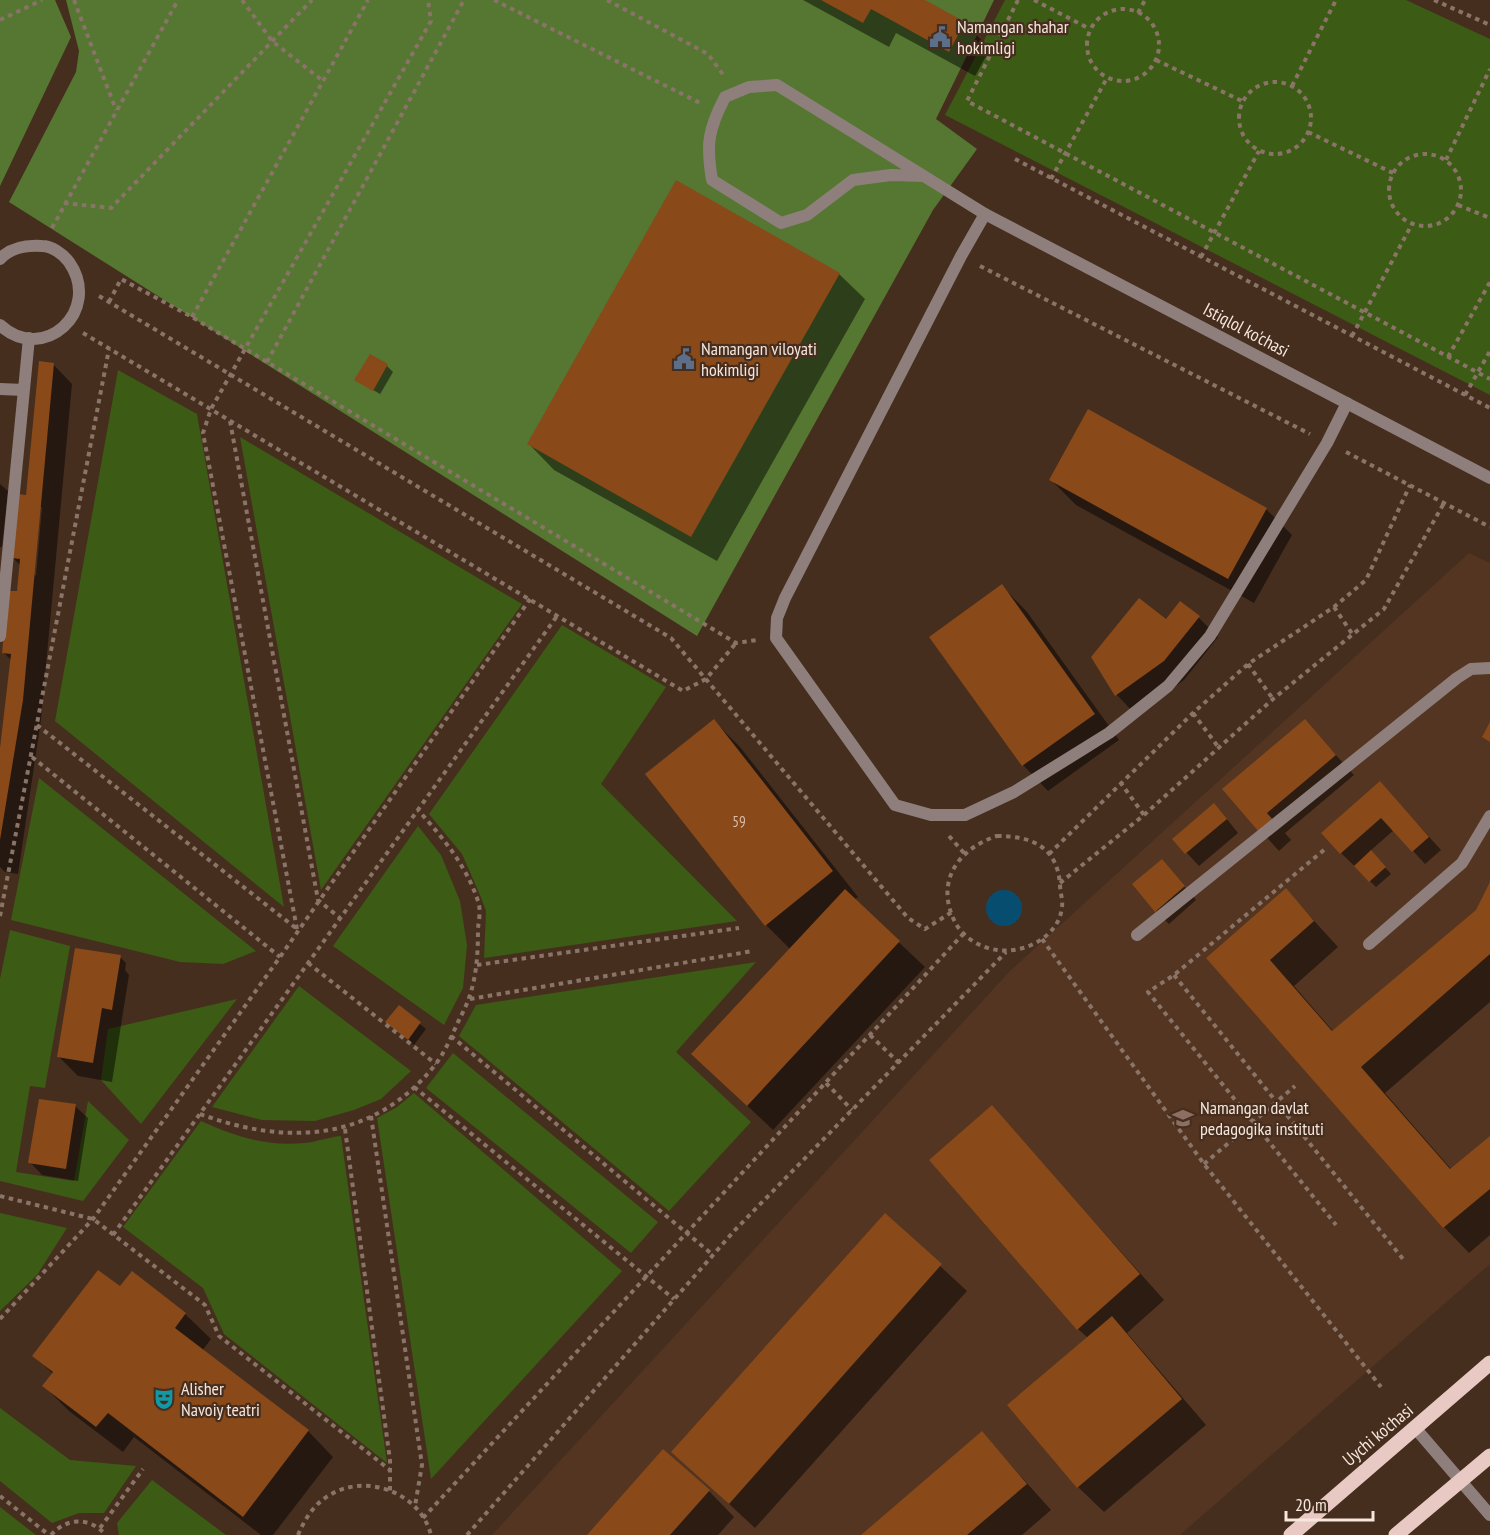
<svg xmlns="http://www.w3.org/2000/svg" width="1490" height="1535" font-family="'PT Sans Narrow',sans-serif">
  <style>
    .built { fill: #533521 }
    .green { fill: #3c5b14 }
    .forest { fill: #557731 }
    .water { fill: #074d6f }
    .shadow { fill: #0007; fill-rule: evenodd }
    .building { fill: #894918 }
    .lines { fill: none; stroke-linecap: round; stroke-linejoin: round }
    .path { stroke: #897467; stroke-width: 4; stroke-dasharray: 4.5 4.5; stroke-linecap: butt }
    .service { stroke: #8e7f7c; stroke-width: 12 }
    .minor { stroke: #8e7f7c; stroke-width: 12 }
    .primary { stroke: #e9c9c3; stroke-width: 15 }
    .labels { text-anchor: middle; stroke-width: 4.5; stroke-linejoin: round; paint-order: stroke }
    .number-label { font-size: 15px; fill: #dbbfab }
    .poi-label { font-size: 18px; fill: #f6e6dc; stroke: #462e1f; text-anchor: start }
    .street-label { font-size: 18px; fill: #f6e6dc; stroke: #462e1f }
  </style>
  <rect width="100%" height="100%" fill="#462e1f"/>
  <path class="built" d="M1469,553L1490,563V1264L1180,1535H492L1010,971Z"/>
  <path class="green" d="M1005,0H1406L1490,39V395L945,115Z
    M118,370L197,414L284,907L55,721Z
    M240,437L522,604L321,890Z
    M562,625L666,687L601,784L737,921L484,958L486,911L480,895L462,854L429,814Z
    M39,778L256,951L223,964L180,962L11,920Z
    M418,826L441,855L460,901L467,945L463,988L444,1025L333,946Z
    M10,930L70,946L45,1088L30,1086L16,1172L74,1181L88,1101L129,1140L83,1201L0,1181V979Z
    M756,962L676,1052L751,1122L669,1211L459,1036L476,1005Z
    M299,986L411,1071L381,1099L354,1110L315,1121L262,1120L212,1107Z
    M237,999L141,1124L101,1080L108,1029Z
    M453,1053L658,1222L631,1253L426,1088Z
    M414,1093L622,1271L431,1479L377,1118L397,1107Z
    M201,1121C234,1136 267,1147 304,1143C317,1142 328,1137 341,1136L387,1463L224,1334L203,1288L123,1227Z
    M0,1213L67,1228L37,1275L0,1311Z
    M0,1408L70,1460L136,1466L104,1513H79L52,1523L0,1481Z
    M152,1480L226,1535H119L117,1523Z
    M0,1507L36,1535H0Z"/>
  <path class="forest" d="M0,0H55L71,37L0,186Z
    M66,0H994L936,119L977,149L933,210L697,636L9,202L76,72L79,51Z"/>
  <path class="water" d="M986 908a18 18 0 1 1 36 0a18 18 0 1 1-36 0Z"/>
  <path class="shadow" d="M803,0H922L965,23L990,49L975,76L896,33L889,47Z
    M677,182L839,274L865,299L717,561L554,470L529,444Z
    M53,364L72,384L41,720L18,874L5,872L0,867V758L12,661L3,652L19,593L21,566L13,558ZM39,507H42L36,576L33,574Z
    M387,366L393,372L379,396L380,394L356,380Z
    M1050,479L1266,509L1292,535L1254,603L1076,505Z
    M0,484L8,491L2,547H0Z
    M1002,586L1027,612L1119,740L1048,791L1023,765Z
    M1199,618L1218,637L1184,680L1136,715L1117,695L1093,657L1166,621Z
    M714,721L740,747L858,897L854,900L925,967L773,1130L719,1079L791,950L766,925Z
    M1305,721L1354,775L1285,833L1291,840L1279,851L1224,790Z
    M1392,796L1441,850L1425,864L1394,830L1370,851L1391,874L1376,887L1341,853Z
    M1226,818L1238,833L1199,866L1174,839Z
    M1162,861L1196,900L1169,924L1156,911Z
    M1490,887V1002L1385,1093L1451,1169L1490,1138V1235L1469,1253L1444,1227L1208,958L1286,890L1338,947L1294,986L1333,1031L1478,911Z
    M120,957L126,963L125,970L129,975L112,1082L78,1076L59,1057Z
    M399,1007L426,1029L414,1045L393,1028Z
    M75,1106L88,1118L78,1181L42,1175L30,1162Z
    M992,1107L1164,1300L1127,1333L1206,1425L1104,1512L1078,1487L1009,1405L1088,1338L1078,1329Z
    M885,1215L967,1291L755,1528L673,1452Z
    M120,1289L185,1314L211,1339L202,1351L308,1431L333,1457L273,1535H261L134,1437L123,1452L69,1411L44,1386L53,1374L34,1355Z
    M982,1433L1051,1510L1022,1535H863Z
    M709,1491L734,1517L718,1535H589Z"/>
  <path class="building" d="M821,0H925L965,22L949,52L871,9L863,23Z
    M676,180L840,273L691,537L527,444Z
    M370,354L388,364L373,391L354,380Z
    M39,361L54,363L23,700L0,840V748L11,654L2,653L8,591H17L20,559L12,558L17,494L26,495Z
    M1088,409L1267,508L1228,579L1049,480Z
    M1002,584L1095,714L1022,766L929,637Z
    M1139,598L1166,619L1180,601L1200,616L1164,661L1115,696L1091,657Z
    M714,719L833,871L765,926L645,774Z
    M1305,719L1336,755L1267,813L1273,820L1259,832L1222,789Z
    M1490,722V742L1482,737Z
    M1380,781L1429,837L1412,852L1381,818L1340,854L1321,833Z
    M1214,803L1227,819L1185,854L1172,839Z
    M1371,850L1386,867L1369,882L1354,866Z
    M1162,859L1185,886L1155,912L1132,884Z
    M1490,882V954L1361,1067L1450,1169L1490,1136V1189L1443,1228L1206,958L1286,888L1314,921L1270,960L1332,1031L1476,910Z
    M845,889L900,941L747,1106L691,1054Z
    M75,948L121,955L112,1010L102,1008L93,1063L57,1057Z
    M399,1005L421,1022L408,1040L385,1022Z
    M39,1099L76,1104L66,1169L28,1163Z
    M992,1105L1140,1274L1077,1330L929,1160Z
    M885,1213L942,1264L729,1504L671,1452Z
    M98,1270L120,1286L132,1271L186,1313L175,1328L309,1430L243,1517L108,1413L96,1427L42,1386L53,1372L32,1356Z
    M1112,1316L1182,1399L1077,1488L1007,1405Z
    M982,1431L1027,1484L967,1535H861Z
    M663,1449L710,1490L670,1535H587Z"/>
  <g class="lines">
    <path class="path" d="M74,0L116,110
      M242,0L272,41L323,81
      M494,0L700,103
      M607,0L708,54L724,76
      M1018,0L967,101L1490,379
      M1034,0L1090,29
      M1434,0L1490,25
      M1087 45a36 36 0 1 1 72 0a36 36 0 1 1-72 0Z
      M1138,13L1145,0
      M0,20L42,0
      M1156,60L1242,101
      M1239 118a36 36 0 1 1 72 0a36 36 0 1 1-72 0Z
      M1292,86L1336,0
      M1308,132L1393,173
      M1389 190a36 36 0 1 1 72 0a36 36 0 1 1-72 0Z
      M1015,159L1490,408
      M1446,160L1490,69
      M1051,179L1107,78
      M64,203L111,208L312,0
      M1458,205L1490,218
      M52,228L178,0
      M1201,257L1259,151
      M980,266L1310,434
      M99,296L671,638L908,918L925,929L952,912
      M109,302L121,279L192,317L736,643L757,640
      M192,317L368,0
      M83,333L683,691L706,679L736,643
      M1352,336L1412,224
      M1448,357L1490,282
      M267,362L464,0
      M1465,395L1490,351
      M230,421L318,900L340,918
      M1346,452L1490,527
      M1334,607L1353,635
      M1248,664L1273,699
      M1193,713L1219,748
      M37,725L297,929
      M32,757L280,957
      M1120,782L1144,815
      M949,836L964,853
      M997,836C1032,836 1057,847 1060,884C1060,892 1063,900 1062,907C1059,937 1024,954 997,950C981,948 964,938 956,924C934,883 957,849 997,836Z
      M1324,850L1174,975L1148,992L1336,1225
      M1049,854L1193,713L1248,664L1334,607L1366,580L1410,485
      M1060,883L1144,815L1273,699L1384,609L1444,503
      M0,916L109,349
      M297,929L203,433L211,409L431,21L428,0
      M1042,939L1204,1164L1381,1387
      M308,963L436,1064
      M477,965L739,928
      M1174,975L1403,1259
      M470,999L753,951
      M870,1035L899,1063
      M451,1036L713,1255
      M826,1083L852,1110
      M414,1087L674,1299
      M200,1114C287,1146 373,1142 435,1065C446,1051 453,1032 461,1016C476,988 478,960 478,928C479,920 481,909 478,901C466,865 443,838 418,810
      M371,1116L422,1465L415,1506
      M345,1129L390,1460V1491
      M1204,1164L1295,1086
      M0,1196L93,1219L205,1305L219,1336L390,1470
      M113,1235L557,616
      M0,1319L93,1219L280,957L530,599
      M0,1496L49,1535
      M423,1518L964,933
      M100,1528L143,1469
      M51,1535C67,1517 90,1517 106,1535
      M298,1535C304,1521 312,1507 325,1498C362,1471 420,1491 431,1535
      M467,1535L735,1230L1006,952"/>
    <path class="service" d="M924,176L891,175L853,180L807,215L781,223L712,180C706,144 708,130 725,97L749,87L777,85L985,214L961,256L785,598L777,618L776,638L895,805L931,815H965L1014,792L1109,733L1168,686L1210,636L1327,443L1347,403
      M0,259C11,247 26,245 42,246C52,246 63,254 69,262C103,311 43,365 0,325
      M0,389L24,390
      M0,636L29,338
      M1137,935L1457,678L1471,669L1490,668
      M1369,944L1462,863L1490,816"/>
    <path class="minor" d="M985,214L1490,478
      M1416,1429L1490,1515"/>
    <path class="primary" d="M1291,1535L1490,1363
      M1396,1535L1490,1456"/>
  </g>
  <defs>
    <symbol id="civic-bare" viewBox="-9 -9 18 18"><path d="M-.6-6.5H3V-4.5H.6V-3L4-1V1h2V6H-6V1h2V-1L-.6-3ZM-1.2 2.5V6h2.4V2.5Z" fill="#5c6f8a" stroke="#462e1f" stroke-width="2.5" paint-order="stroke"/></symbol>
    <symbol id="university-bare" viewBox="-9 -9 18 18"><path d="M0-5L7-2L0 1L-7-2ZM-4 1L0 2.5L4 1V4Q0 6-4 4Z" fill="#8d6e63" stroke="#462e1f" stroke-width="2.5" paint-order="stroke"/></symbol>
    <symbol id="theatre-bare" viewBox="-9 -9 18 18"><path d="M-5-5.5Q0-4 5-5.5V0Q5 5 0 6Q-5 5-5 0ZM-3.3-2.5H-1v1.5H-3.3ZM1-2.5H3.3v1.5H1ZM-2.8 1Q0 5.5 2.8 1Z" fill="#0f9aa8" stroke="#462e1f" stroke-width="2.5" paint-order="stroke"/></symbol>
  </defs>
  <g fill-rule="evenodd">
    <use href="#civic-bare" x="925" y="22" width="30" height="30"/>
    <use href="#civic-bare" x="669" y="344" width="30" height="30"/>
    <use href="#university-bare" x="1168" y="1103" width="30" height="30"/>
    <use href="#theatre-bare" x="149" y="1384" width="30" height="30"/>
  </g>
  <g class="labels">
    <g class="number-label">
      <text x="739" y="827">59</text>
    </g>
    <g class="poi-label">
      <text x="957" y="33">Namangan shahar<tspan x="957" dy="21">hokimligi</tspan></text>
      <text x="701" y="355">Namangan viloyati<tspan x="701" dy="21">hokimligi</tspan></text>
      <text x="1200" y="1114">Namangan davlat<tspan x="1200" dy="21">pedagogika instituti</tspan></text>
      <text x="181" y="1395">Alisher<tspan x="181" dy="21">Navoiy teatri</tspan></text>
    </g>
    <g class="street-label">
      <text transform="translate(1246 330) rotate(28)" y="6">Istiqlol ko'chasi</text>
      <text transform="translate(1378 1435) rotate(-40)" y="6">Uychi ko’chasi</text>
    </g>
  </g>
  <path d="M1286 1511v9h87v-9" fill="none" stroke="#f6e6dc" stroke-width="3"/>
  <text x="1295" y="1511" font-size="18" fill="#f6e6dc" stroke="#462e1f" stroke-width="4.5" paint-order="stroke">20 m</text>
</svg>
